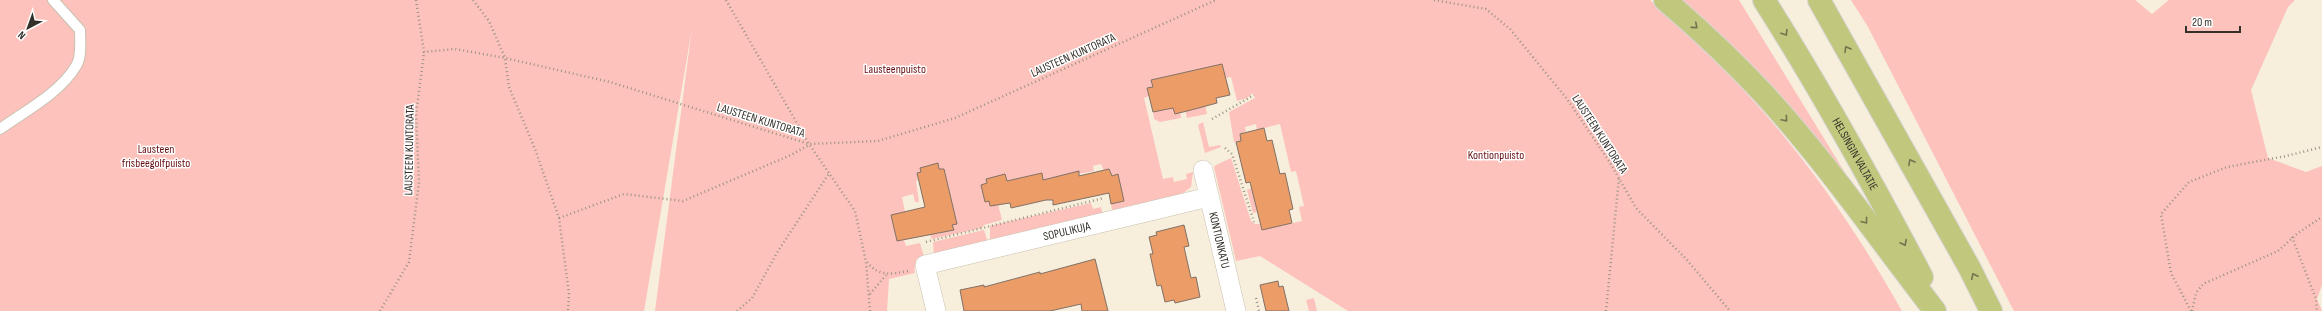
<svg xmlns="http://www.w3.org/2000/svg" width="2322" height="311" font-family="'Sofia Sans Condensed',sans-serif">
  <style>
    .green { fill: #fdc2bc }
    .building { fill: #ec9d67; stroke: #807066 }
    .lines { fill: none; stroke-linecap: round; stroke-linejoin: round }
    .lane-casing { stroke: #c9c0af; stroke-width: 12 }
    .street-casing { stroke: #c9c0af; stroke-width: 20 }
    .highway-casing { stroke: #d6d5d4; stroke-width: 24 }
    .path { stroke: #9a9387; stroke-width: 2.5; stroke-dasharray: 1 3; stroke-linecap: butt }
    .lane { stroke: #fff; stroke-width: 10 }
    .street { stroke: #fff; stroke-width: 19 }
    .highway { stroke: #c1c87d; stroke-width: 22 }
    .oneway { stroke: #73744f }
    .labels { text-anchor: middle; stroke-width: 3; stroke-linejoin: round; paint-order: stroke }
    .street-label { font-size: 12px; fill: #332f29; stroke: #fff }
    .park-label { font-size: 12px; fill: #650f12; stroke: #fff }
  </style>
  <rect width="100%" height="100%" fill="#f7eedc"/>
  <path class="green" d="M0,0H1650C1686,34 1725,68 1758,106C1815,170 1860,237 1902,311H1348L1260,256L1236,261L1214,167L1216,165L1231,158L1251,221L1255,224H1260L1262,230L1302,221L1299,207L1304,206L1296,171L1291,172L1280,124L1257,130L1256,124L1245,127L1246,132L1240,134L1241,141L1234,142L1229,112L1255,98L1253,93L1247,98L1237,101L1231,77L1225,78L1222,64L1212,66L1213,73L1200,69L1151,80L1153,87L1147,88L1149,96L1144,98L1163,179L1173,177L1174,182L1187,179L1186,174L1193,172L1191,187L1182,194L1112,210L1111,204L1124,200L1118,175L1112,176L1109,169L1104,171L1101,164L1093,166L1094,171L1079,174L1078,172L1043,180L1042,173L1007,181L1005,175L986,179L987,183L981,185L985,202L989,201L990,206L998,204L1002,220L984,225L982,228L932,239L929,233L935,230L936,234L953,230L952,225L957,223L944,169H939L938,164L921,168V172L917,173L918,180L916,181L919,202H915L913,194L902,197L905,212L891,215L897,241L904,240L906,246L920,243L924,257L916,259L918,267L914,268L915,273L889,279L887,311H655L692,28L644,311H0Z
    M1681,0H1739L1852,184L1778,98L1696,12Z
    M1851,0H2135L2152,14L2169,0H2295L2288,7L2251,90L2268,158L2306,172L2322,166V285L2317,299L2322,311H2014L1868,27Z
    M1204,100L1207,114L1187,118L1184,105L1191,110L1201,107L1200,102Z
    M1173,108L1175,113L1180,112L1181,118L1160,122L1154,119L1153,112Z
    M1203,122L1209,147L1220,145L1221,147L1205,153L1198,125Z
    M1252,188L1257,212L1253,213L1247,190Z
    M1091,203L1093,209L1101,207L1103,216L990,242V226Z
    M984,230L988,243L934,255L933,242Z
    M1314,298L1317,311H1309L1306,300Z"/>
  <path class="building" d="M1222,64L1230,95L1216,98L1217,103L1191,110L1175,114L1173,108L1153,112L1147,88L1153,87L1151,80Z
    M1264,128L1267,141L1272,140L1280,174L1285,173L1293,209L1289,210L1292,223L1262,230L1250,182L1246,183L1236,142L1241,141L1240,134Z
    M938,163L939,169H944L957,224L952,225L954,230L897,241L891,215L925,207L917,173L921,172L920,168Z
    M1109,169L1112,176L1118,174L1124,201L1111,204L1109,193L1053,205V200H1046L1011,208L1010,203L990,206L989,201L985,202L981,185L987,183L986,179L1005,174L1007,181L1042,173L1043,180L1079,171V176Z
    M1184,225L1189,246L1184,247L1191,278L1196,277L1200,297L1175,303L1174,300L1165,302L1161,285L1157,286L1150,254H1153L1149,237L1157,235L1156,232Z
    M1095,259L1108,311H1082L1081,304L1050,311H964L960,290L984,285V287L1040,272V274Z
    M1278,281L1279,287L1283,286L1289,311H1266L1260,285Z"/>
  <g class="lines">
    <defs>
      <path id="lane" d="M0,129C25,111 60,93 76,66C82,57 80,41 80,30L53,0"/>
      <g id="street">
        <path id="s1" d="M1203,170L1236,311"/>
        <path id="s2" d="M936,311L925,265L1209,197"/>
      </g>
      <g id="highway">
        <path d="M1665,0C1699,29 1731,59 1762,92C1825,160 1878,238 1935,311"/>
        <path id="s3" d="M1764,0C1821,90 1872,182 1922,277"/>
        <path d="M1819,0L1969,267L1991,311"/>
      </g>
    </defs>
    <use href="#lane" class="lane-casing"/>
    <use href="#street" class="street-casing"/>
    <use href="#highway" class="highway-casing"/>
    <path class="path" d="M416,0L424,52L455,49L505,58L610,82L809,144L878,141L955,118L1216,0
      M473,0L489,21L505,58L509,87L535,149L559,218L569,294L568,311
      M726,0L809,144L855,211L866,262L870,311
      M1434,0L1486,9L1510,29L1567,99L1609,161L1636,208L1687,260L1730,311
      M1212,119L1254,95
      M1225,148L1232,154L1254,222
      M559,218L624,194L683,201L791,155L809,145
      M2292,237L2316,299L2317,311
      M926,242L1104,198
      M867,262C879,277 891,274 909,271
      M870,294L886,275
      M1256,298L1259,311
      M380,311L409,262L419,182L416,114L424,53
      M737,311L752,298L778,251L830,172
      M1606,311L1619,178
      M2191,311L2171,273L2161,214L2189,182L2227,167L2286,156L2322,147
      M2192,311L2196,293L2203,284L2278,251L2298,233L2322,217"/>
    <use href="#lane" class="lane"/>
    <use href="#street" class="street"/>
    <use href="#highway" class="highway"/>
  </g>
  <defs><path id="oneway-chevron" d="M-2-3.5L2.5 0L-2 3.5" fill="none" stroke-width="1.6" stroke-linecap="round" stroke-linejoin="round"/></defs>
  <g class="oneway">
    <use href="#oneway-chevron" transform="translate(1695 26) rotate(41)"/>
    <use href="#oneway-chevron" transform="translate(1785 33) rotate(58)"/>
    <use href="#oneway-chevron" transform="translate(1847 49) rotate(-120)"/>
    <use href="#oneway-chevron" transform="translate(1785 119) rotate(49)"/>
    <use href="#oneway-chevron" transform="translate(1911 162) rotate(-119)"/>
    <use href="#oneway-chevron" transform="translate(1865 221) rotate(52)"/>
    <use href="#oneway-chevron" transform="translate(1904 243) rotate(63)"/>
    <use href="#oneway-chevron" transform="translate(1974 276) rotate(-116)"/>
  </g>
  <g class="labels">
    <g class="street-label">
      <text transform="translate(1073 55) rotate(-24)" y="4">LAUSTEEN KUNTORATA</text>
      <text transform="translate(761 120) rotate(17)" y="4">LAUSTEEN KUNTORATA</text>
      <text transform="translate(1600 134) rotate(57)" y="4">LAUSTEEN KUNTORATA</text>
      <text transform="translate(409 150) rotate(-89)" y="4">LAUSTEEN KUNTORATA</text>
      <text dy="4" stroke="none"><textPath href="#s3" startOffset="179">HELSINGIN VALTATIE</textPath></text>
      <text dy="4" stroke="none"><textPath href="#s2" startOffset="193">SOPULIKUJA</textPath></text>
      <text dy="4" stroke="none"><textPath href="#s1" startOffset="72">KONTIONKATU</textPath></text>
    </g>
    <g class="park-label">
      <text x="895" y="73">Lausteenpuisto</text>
      <text x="156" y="153">Lausteen<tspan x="156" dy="14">frisbeegolfpuisto</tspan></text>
      <text x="1496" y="159">Kontionpuisto</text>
    </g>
  </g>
  <g transform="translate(28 28) rotate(221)" stroke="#ffffff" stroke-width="3" paint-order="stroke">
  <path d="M0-3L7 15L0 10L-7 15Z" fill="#332f29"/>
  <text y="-6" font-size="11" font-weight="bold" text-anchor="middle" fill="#332f29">N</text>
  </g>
  <path d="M2186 26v6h54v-6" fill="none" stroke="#332f29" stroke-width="2"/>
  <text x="2192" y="26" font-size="12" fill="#332f29" stroke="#ffffff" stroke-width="3" paint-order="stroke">20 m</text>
</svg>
